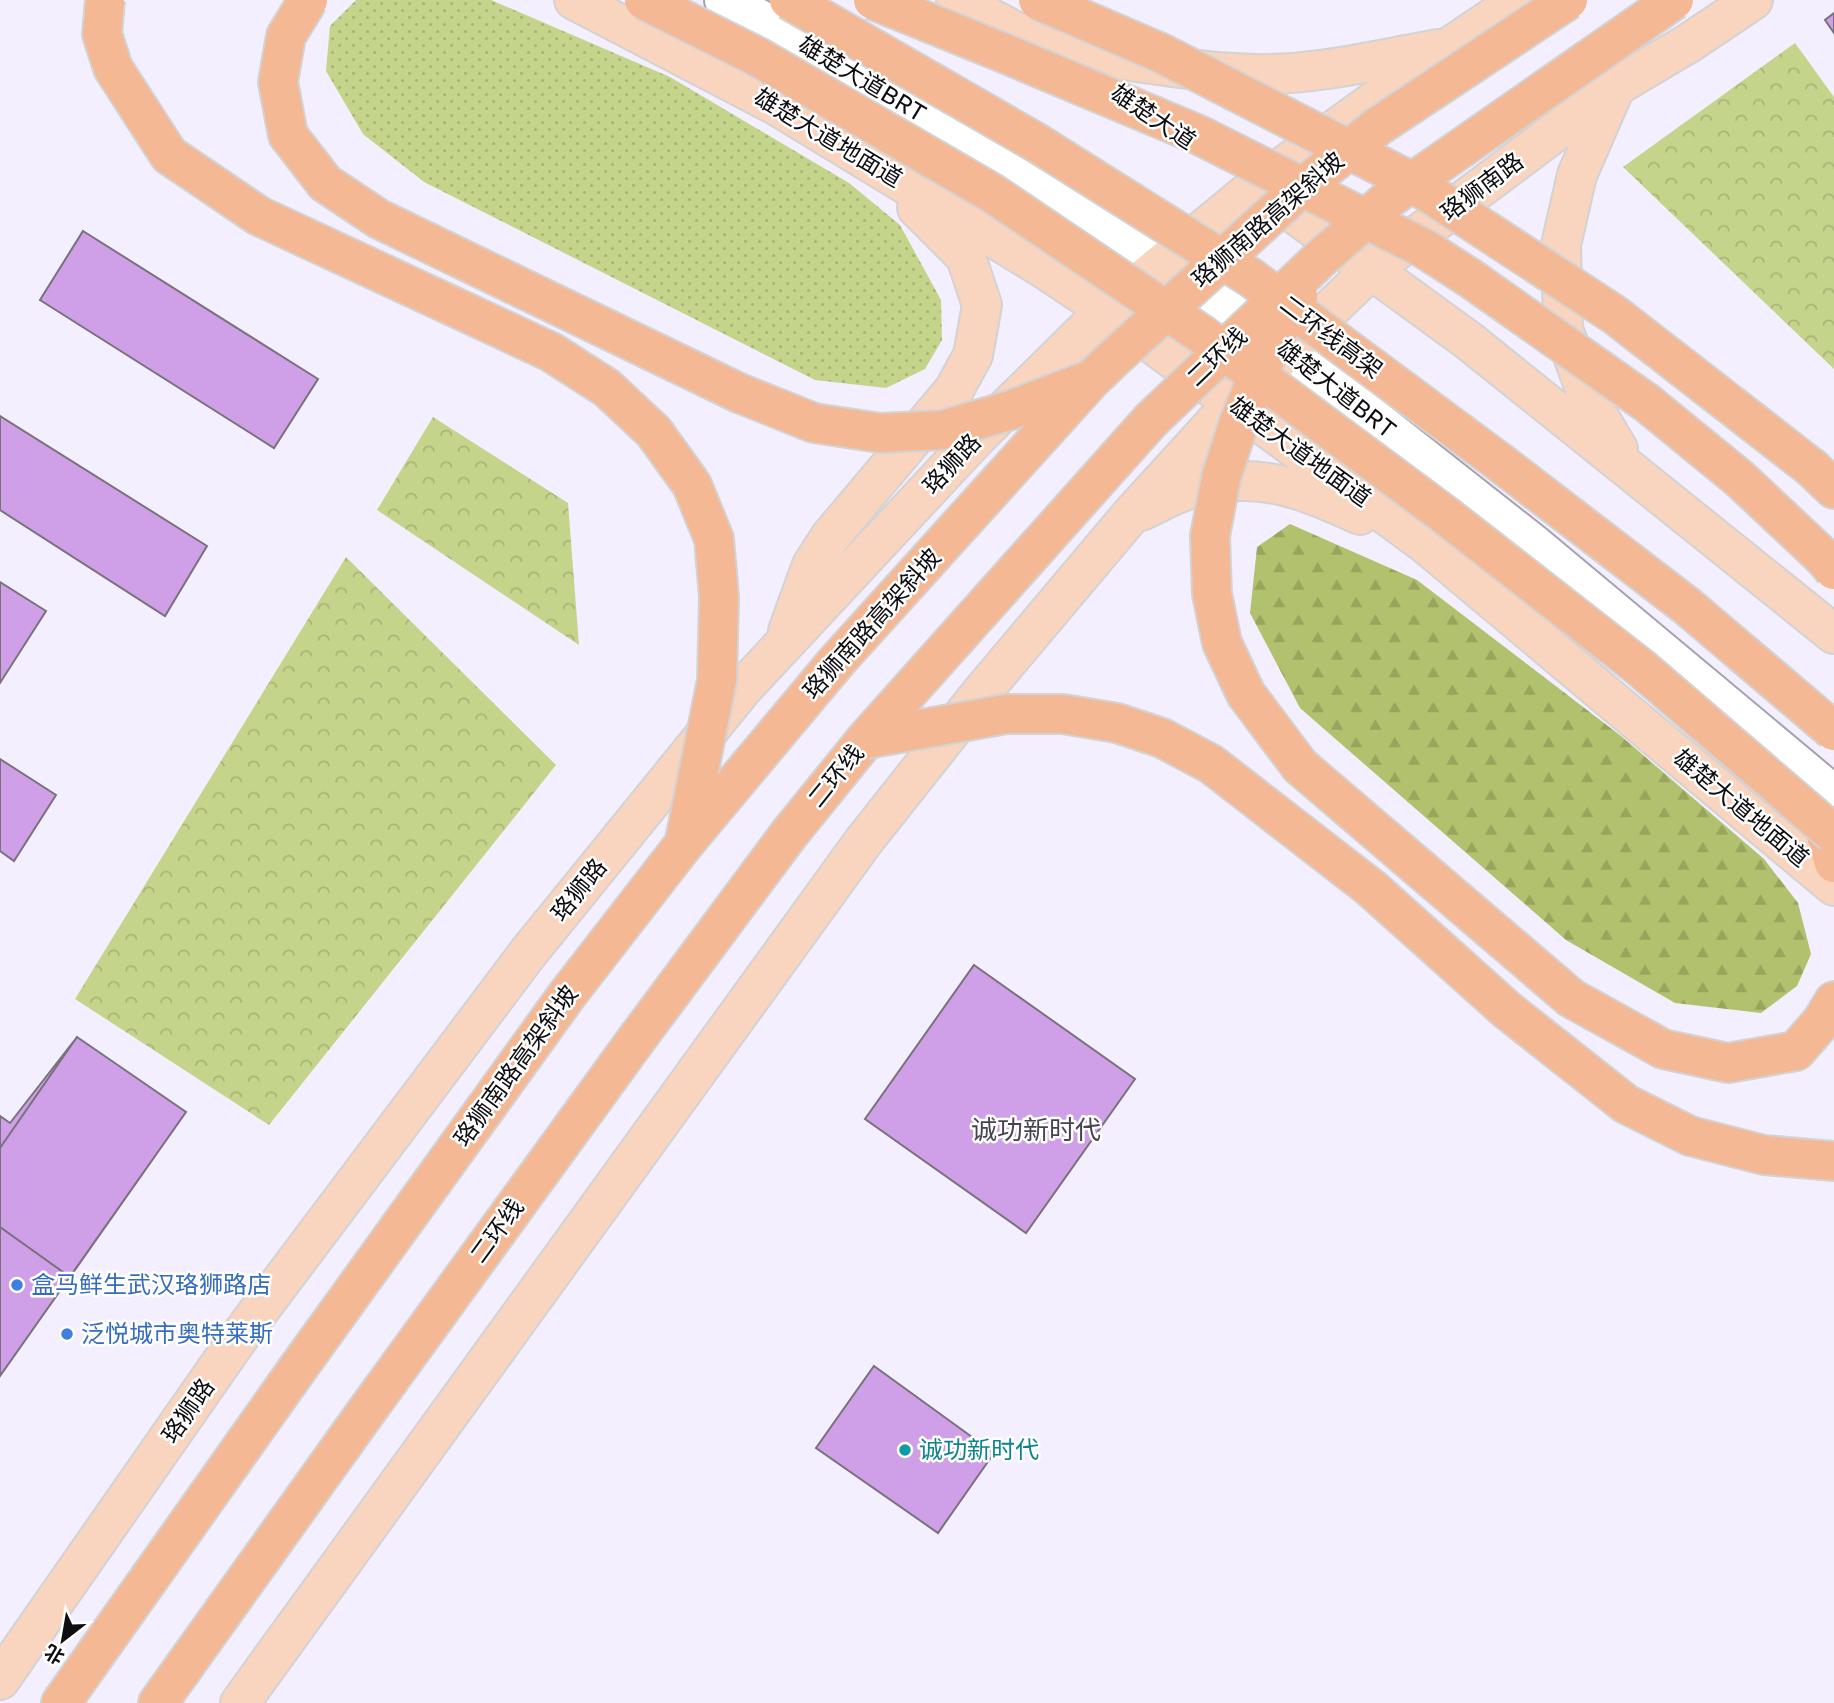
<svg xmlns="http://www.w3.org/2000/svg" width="1834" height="1703" font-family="'Golos Text','Noto Sans SC',sans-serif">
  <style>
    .grass { fill: url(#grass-dots) }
    .forest { fill: url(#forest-firs) }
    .park { fill: url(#park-crowns) }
    .building { fill: #cfa0e7; stroke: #79717d; stroke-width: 2 }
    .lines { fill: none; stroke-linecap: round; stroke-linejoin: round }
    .minor-casing { stroke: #a6a1af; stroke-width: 42 }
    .major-casing { stroke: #d3d3d4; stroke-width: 42 }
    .highway-casing { stroke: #d3d3d4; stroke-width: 42 }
    .minor { stroke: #fff; stroke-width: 38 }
    .major { stroke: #f9d4bf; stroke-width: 38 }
    .highway { stroke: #f5b895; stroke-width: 38 }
    .highway-bridge-casing { stroke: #d3d3d4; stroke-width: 42; stroke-linecap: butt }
    .highway-bridge { stroke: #f5b895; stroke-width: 38 }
    .shop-dot { fill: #3f7fe0; stroke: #fff; stroke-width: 2.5 }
    .culture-dot { fill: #0f9aa8; stroke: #fff; stroke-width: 2.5 }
    .labels { text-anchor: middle; stroke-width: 5; stroke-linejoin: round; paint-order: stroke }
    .street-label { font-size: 24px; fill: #0d0c10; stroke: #fff }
    .shop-label { font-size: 24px; fill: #366cbe; stroke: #fff; text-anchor: start }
    .culture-label { font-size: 24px; fill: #0d838f; stroke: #fff; text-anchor: start }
    .neighbourhood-label { font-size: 26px; fill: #47434f; stroke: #fff }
  </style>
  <defs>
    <pattern id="grass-dots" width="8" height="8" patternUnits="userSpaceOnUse" patternTransform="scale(1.75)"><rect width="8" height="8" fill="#c5d48b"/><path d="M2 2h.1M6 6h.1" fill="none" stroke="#a8b577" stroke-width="1.8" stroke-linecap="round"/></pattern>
    <pattern id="forest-firs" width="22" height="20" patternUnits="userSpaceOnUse" patternTransform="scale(1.75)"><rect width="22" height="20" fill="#b1c16d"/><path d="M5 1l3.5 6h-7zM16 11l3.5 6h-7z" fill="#97a55d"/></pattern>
    <pattern id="park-crowns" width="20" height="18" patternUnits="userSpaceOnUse" patternTransform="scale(1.75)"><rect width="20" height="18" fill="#c5d48b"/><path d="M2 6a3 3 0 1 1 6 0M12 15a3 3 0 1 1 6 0" fill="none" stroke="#a8b577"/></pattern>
  </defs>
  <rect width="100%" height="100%" fill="#f4effe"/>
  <path class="grass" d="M356,0H491L670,77L849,183L900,225L941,300L942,340L925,369L886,388L815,380L424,182L363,134L326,71L330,26Z"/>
  <path class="forest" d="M1290,524L1417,580L1621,736L1764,859L1798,903L1811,954L1797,986L1761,1013L1675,1003L1566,940L1300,708L1250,613L1257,547Z"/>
  <path class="park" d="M1795,43L1834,97V369L1623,167Z
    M433,417L568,503L579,645L377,510Z
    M346,557L556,765L269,1125L75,999Z"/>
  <path class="building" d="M1834,13V33L1825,20Z
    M83,231L318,379L274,448L40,300Z
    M0,416L207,546L165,616L0,510Z
    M0,582L46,611L0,683Z
    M0,759L56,795L14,861L0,851Z
    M974,965L1135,1079L1026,1233L865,1119Z
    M77,1037L186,1112L0,1376V1116L10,1123Z
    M77,1037L186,1112L70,1277L0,1227V1148Z
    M874,1366L994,1453L938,1533L816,1448Z"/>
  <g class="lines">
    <defs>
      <path id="minor" d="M724,0L801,41L1164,261L1287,350L1536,546L1834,795"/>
      <path id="major" d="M574,0L779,107L1043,268L1106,310L1423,542L1834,886
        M956,0L1049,49L1103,84
        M1058,50C1123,59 1189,72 1254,74C1313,76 1381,59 1439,49
        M1614,90L1577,175L1561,245L1563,329L1590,402L1618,449
        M1255,185L1469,341L1834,634
        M1141,511C1159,503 1178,491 1197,487C1261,471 1303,489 1360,515
        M788,631L812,565L830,537L954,390L973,355L982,305L966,257L917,208
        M0,1680L237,1340L528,953L743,688L977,437L1106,310L1256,186L1448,48L1519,0
        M240,1703L863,842L981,693L1130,516L1233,403L1372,269L1615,87L1689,43L1753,0"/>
      <path id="highway" d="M1812,468L1834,489
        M1300,766L1571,998L1663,1049L1728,1063L1796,1051L1822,1021L1834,1001
        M1823,825L1834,863
        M1690,1136L1764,1155L1834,1161
        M61,1703L298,1368L567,995L684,844
        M158,1703L363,1416L633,1044L789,834L866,739"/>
    </defs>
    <use href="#minor" class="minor-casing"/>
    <use href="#major" class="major-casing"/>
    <use href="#highway" class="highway-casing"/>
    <use href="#minor" class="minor"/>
    <use href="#major" class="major"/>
    <use href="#highway" class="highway"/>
    <defs>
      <path id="highway-bridge" d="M105,0L102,34L113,68L169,155L259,216L551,352L607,388L654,432L692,485L714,539L719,597L717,680L685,840
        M308,0L286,36L278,82L288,135L325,183L379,219L739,393L814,423L880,433L943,430L1011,410L1084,382
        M644,0L758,57L992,193L1204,336L1445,515L1641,668L1834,834
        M789,0L1037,143L1250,277L1498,461L1687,606L1834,731
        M873,0L999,51L1199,135L1425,249L1470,278L1647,403L1740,479L1824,558L1834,570
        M1038,0L1161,53L1412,182L1615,315L1812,468
        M1298,296L1275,335L1239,422L1221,478L1210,536L1212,594L1222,643L1246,694L1300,766
        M866,739L1151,420L1320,259L1391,197L1674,0
        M866,739L1006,714H1063L1117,723L1162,738L1211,764L1371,888L1507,1010L1626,1104L1690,1136
        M684,844L837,661L1092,379L1113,359L1292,196L1377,127L1568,0"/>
    </defs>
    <use href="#highway-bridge" class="highway-bridge-casing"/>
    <use href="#highway-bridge" class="highway-bridge"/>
  </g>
  <g class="shop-dot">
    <circle cx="17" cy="1285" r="7"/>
    <circle cx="67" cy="1334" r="7"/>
  </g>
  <circle class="culture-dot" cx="905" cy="1450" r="7"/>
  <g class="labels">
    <g class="street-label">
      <text transform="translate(862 79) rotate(31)" y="8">雄楚大道BRT</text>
      <text transform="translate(1153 117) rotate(34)" y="8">雄楚大道</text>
      <text transform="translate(828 138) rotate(31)" y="8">雄楚大道地面道</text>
      <text transform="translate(1482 187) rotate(-37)" y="8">珞狮南路</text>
      <text transform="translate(1268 220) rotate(-41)" y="8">珞狮南路高架斜坡</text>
      <text transform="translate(1331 337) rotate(37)" y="8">二环线高架</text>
      <text transform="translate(1217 357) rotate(-44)" y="8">二环线</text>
      <text transform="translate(1336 389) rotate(38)" y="8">雄楚大道BRT</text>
      <text transform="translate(1300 452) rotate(36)" y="8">雄楚大道地面道</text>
      <text transform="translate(952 464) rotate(-47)" y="8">珞狮路</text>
      <text transform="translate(872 624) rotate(-48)" y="8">珞狮南路高架斜坡</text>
      <text transform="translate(836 776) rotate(-51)" y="8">二环线</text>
      <text transform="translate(1741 808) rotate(40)" y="8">雄楚大道地面道</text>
      <text transform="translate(579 890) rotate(-51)" y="8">珞狮路</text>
      <text transform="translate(516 1066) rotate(-54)" y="8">珞狮南路高架斜坡</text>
      <text transform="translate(497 1231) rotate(-54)" y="8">二环线</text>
      <text transform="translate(188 1411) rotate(-55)" y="8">珞狮路</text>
    </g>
    <g class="shop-label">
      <text x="31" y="1293">盒马鲜生武汉珞狮路店</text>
      <text x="81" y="1342">泛悦城市奥特莱斯</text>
    </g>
    <g class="culture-label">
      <text x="919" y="1458">诚功新时代</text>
    </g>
    <g class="neighbourhood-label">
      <text x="1036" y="1139">诚功新时代</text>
    </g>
  </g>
  <g transform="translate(63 1640) rotate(211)" stroke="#ffffff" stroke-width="5" paint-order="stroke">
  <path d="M0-5L12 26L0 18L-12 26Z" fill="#0d0c10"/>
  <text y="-10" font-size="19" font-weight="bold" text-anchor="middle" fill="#0d0c10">北</text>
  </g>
</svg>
